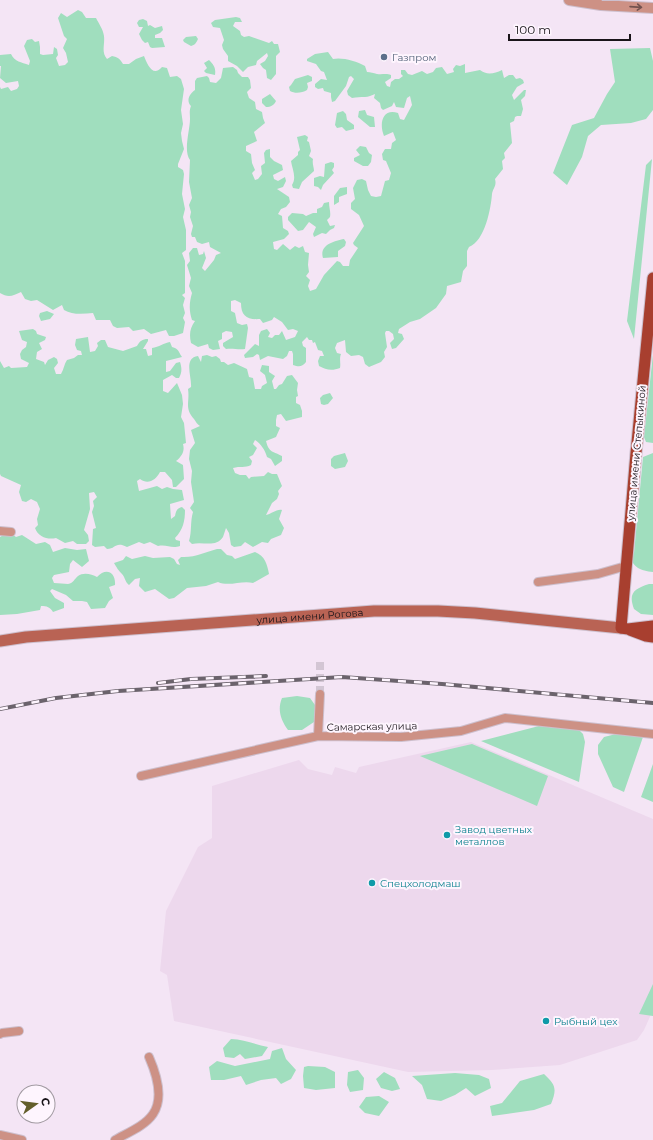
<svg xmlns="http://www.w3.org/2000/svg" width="653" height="1140" font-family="Montserrat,sans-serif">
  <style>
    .built { fill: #edd8ed }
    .green { fill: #a0debe }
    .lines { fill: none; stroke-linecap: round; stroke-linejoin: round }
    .minor-tunnel { stroke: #d3c6d4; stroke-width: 8; stroke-dasharray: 8 4; stroke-linecap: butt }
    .minor-casing { stroke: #cdbfcd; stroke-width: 10 }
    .tertiary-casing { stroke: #cdbfcd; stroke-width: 12 }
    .secondary-casing { stroke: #cdbfcd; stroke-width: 13 }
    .primary-casing { stroke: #cdbfcd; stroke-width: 13 }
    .minor { stroke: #cd9185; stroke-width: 8 }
    .tertiary { stroke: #cd9185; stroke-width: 10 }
    .secondary { stroke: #b96354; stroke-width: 11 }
    .primary { stroke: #a83f2f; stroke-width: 11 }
    .rail-casing { stroke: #6b636c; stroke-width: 4 }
    .rail { stroke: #fef5fe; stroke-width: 2.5; stroke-dasharray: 8; stroke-linecap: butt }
    .oneway { stroke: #73524f }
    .service-dot { fill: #5c6f8a; stroke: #fef5fe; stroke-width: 1.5 }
    .culture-dot { fill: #0f9aa8; stroke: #fef5fe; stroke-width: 1.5 }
    .labels { text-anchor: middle; stroke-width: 4; stroke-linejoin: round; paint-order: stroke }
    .service-label { font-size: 10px; fill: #4e5e75; stroke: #fef5fe; text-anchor: start }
    .street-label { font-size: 10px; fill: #191419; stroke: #fef5fe }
    .culture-label { font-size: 10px; fill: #0d838f; stroke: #fef5fe; text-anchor: start }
  </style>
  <rect width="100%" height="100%" fill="#f4e5f5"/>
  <path class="built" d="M471,742L653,819V1010L644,1030L637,1040L560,1065L492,1070L408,1072L174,1021L167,975L160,971L166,911L198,847L212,838V786L299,760L308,769L332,775L335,767L356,773L359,767Z"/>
  <path class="green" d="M78,10L82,12L86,18H96C99,24 103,29 104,36C105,45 101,52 107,59L112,56C118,57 120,59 123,64H129L136,59L144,56C147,64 153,78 162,67L167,68L170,77L177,76L181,79L184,89L181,110L183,124L181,133L182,141L184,149L178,164V167L183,170L184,174L182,194L185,209L183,217L186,230V250L182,253L185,261V293L182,295L185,298L183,305L185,313L183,318L185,322L183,333L174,336H169L166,330L151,334L144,329L133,331L129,327L117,328L113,326L110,320H96L93,313C83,314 72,315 64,310L62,305L53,310L37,300L31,301L25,299L21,292C13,296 8,298 0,293V87L1,89L8,87L11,91L17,89L19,86L18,81L6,83L0,78L1,66H0V55L11,54C15,62 21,62 29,65L30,61L24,46L27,40L32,39L35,42L39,41L40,47V54L43,55L53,54L54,47L57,49L58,55L56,58L59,66L65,65L68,62L66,53L63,48L67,39L64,36L58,18L61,13L67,17Z
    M236,17L240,18L242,22H235L233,26L240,31L241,35L244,37L249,36L269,43L272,41L274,44H278L280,52L276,56V74L271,80L267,78L266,70L263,68L260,64L265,61L268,56L267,53L257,61L256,65L248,67L243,72L237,66L228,61V56L223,49L222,45L224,40L220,28L213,27L211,23L215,20Z
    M143,19L147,21L148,26L150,25L155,28L162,26L163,30L160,33L155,35V38H162L165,47L152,48L150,47L148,42L145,43L142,40L139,34L143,27H139L137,23L139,20Z
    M196,36L198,39C196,43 195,45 191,46L184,42L183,40L186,37Z
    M650,48L653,61V110L646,119L631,123L601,125L588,136L582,157L567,185L553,173L572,125L594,118L607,94L615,82L610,49Z
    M328,52L333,59C342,57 356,61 365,66L367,72C371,72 373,73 377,74C382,75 386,73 391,75V78L385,82L387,86L390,87L391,82L395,79H399L403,76L401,74V70H405L408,74L412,75L422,71L427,74L433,72L436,68L442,67L447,74L454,72L453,69L456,65L460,66L465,64V73L480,70C486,75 494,74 502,70L504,78L509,75H513L516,79L520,78L523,80L524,83L517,87L512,95L514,100L524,90H526L525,96L521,100L523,109L521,116H517L515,117L514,121L510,123L512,143L504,153L505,158L502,161L503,169L495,179C497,186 493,188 492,194C491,208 485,241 469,247L467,251V266L463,271L461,282L447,286L446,294L436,308L420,319L410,322L399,329L398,333L402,334L404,339L396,348L392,349L390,343L394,339L393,334L389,331H386L385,333L387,347L384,352L385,357L381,362L369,367L365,364L363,357L359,355L351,356L346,352L345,340L337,343L335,348L337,353L341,354C339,359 341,363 340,368C332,371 326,370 319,366L318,361L320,356H324L322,351L318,350L315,342L313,343L312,340H309L307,337L302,342L303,346L306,348V362C302,367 299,367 293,365V354L292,351H289L287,356L283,359L268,356L260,360L259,355L257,354L253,357L245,358L244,355L255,344L259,346V335L261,331L267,329L270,333L268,337L272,338L275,335H279L282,331L286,340L295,337L298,331L293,329L288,330L282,322L274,317L272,320L263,323L260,319C247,320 241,316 241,303L235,300L231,301V311L235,313L237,323L242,325L247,324L248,328L245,349C238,350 233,348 226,349L223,346V343L233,337L232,332L226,331L222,333V339L218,341L220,349L213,350L209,348L208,344L198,347L191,343C189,334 190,328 195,321L192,320C189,311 189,303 192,293L189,286L191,278L187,265L190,261L189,253L193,248H197L199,255L203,254L204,251L206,258L202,268L205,271L214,260L216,255L221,253L210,247L209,242L202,244L197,242L195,237H192L191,234L193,226L190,217L191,212L189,205L192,198L189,182L190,160C183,151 190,130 190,119C190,114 189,111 191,106C186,101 189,94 195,90V81L197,78L207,76L209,78L210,82L216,83L221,78L223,68L233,67L237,70L238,73L242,77H248L250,80L251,88L247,92L249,98L255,102L256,109L262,112L263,118L265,123L254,132L257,141L246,146V151L251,154L252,163L255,170L252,173L255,180L258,179L262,174L261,166L265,163L264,153L266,150L270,149V157L274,161L282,165L283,170L273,175L274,179L278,181L285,177L286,181L283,187L277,189L289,197L290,202L286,207L281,209L278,214L282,216L283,228L288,231L289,234L284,239L273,242L274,249L277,250L283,244L290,250L295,246L299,248L303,246L305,252L309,253L308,265L309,272L306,276L310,280L308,286L310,291L316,289L324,275L337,261L340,262L343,266H349L350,260L358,248L354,245L353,243L364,226L359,215L351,209V203L355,199L353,188L357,180L362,179L366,181L368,190L371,196L376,197L381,196L385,181L389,180L391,173L386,161L383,160L382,154L385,149H391L392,143L396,140L393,132L384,136C379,124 382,108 398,113L400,119L404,120L412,105L410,96L407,98L404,108L396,107L394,102L392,106L383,110L381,108L380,103L374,98L375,94C372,95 368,97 365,97C360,97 357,97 352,98L348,95L347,91L354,79L351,76L349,77L346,86L335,101L332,102L331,97V93L324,91L323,88L318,89L315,87V84L321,79L327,80L324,72L321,71L316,64L307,61V59L315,54Z
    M209,60C214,65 216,68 215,75L206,73L204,71L207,68L204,63Z
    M308,75L312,77V81L307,83L308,87L307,90C302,93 295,94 290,91L289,87L291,85L295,79Z
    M270,94L276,101C274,105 271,107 266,107L262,103V99Z
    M365,110L367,115L374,117L375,127H370L358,117L359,111Z
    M343,111L346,114L347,120L354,125V129L346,131L342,127L337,128L335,125L337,113Z
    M305,135L308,137L307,141L309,142L311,151L309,156L313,159C312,164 314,167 314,171L302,182L299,189L293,188L292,185C297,177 292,169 291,161L298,155V152L300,150L297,137Z
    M360,146L366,147L369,153L372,155L371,162L368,166H363L354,161V158L360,155L356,150Z
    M652,159L634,339L627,321L646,165Z
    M331,162L334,163V167L332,170L334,173L323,185L321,190L318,187L314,186V178L320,176L324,177L325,164Z
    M347,187V194L339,197V202L334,205V196L340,188Z
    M329,202C329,208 331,212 330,217L327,220L330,226L335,225L334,228L330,230L326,234L322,233L314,237L313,234L316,227L309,222L303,230L298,231L288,220V217L292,213L303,214L306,216L313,213H317V209L322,207L324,203Z
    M344,239L346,242L345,246L338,251V257L323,258C319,245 334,241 344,239Z
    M47,311L54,314L50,319L41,321L39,316L40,313Z
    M33,329L36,331L37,334L46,337L45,340L39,343L42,349L37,352L36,359L44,362L45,365L48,360L54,357L57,359L58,363L54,368L56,374H61C64,369 64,364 67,360L74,358L78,355H82L81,351L77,350L75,345L76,339L88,337L90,352L95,351L98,346L97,343L101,340H105L108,347L123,351L137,346C140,341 142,339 148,339V341L143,349H146L148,356L152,355V348C159,347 164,343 170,342L172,347C179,349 178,351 182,357L166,361V372L170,371L176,363L180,362C182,368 182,373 179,378H176L172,375L163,380V391L168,393L177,383L182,395L183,404L181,417L184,423L186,443L183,444C185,451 182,456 176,461L183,465L184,479L176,487H173L172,480L165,472H160C156,480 148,485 140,479L137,481L139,491L157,486L162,489L167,487L173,489L182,490L184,500L170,504L171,519L175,516C176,511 177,508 182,507L185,510C185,521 183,530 175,538L176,540L180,541V546C171,549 167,544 158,546L150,542L144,544L139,542L127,547C115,541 116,549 107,549L104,546L95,547L92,545L93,529L96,528L92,512L94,506L93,501L97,497L94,492L89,493L90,509L84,530L88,535L89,541L86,544H77L73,541L65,543L56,538C48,540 38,537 35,528L38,525L37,519L40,509L37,502L31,499L26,502L22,501L19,492L21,485L1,476L0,474V361L4,368L9,366L11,368L27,367L29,363L21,359L20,354L22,350L26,347L27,342L22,340L19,331Z
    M653,354V443L646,442L644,437Z
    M207,355L212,357L216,356L220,359L221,362H224L228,365L234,363L247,369L249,377L253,378L255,389H261L262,386L267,383L265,375L260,371L262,365L269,366V372L275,376L272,381L274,389H276L279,385L282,384L287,376L292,375L298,383L297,390L298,396L296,397V403L300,405L302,411V417L286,421L281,414L277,415L276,420V426L280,428L276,437L266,441C269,453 273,451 282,456V461L275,466L271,459L267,457C265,450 261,444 255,440L253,444L257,448L253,455L249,457L252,461L251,465C245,468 240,466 233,468L235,473L240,475H246L249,479L251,477L264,476L268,472L272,474H277L282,486L278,491L279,494L277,499L272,503L266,515C272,514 276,509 282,510L279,519L284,528L281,535L271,539L268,543L262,542L253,547L245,542L241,546L234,547L231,545L229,533L226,528C225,531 224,534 223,537C216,548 203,541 192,544L189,541C192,532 190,522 193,512L190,508L194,502L191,482L192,471L189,459L190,450L195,443L191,430L200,426C197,424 196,422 194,419C184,408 190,402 188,389L191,387C192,377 183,358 198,356L201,362L202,356Z
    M330,393L333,398L328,404L324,405L321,404L320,398L323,395Z
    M345,453L348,461L345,467L335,469L331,466V459L334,456Z
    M653,453V572C641,571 631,567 630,553H634L643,457Z
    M7,533L12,534L16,537L22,535L36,544L45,542L50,545L53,552L65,548L77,550L86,549L89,561L82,567L73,560L70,564L69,572L54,575L52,578L54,583C59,583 64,584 68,584C74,583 74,579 78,576C83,572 92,574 97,577C106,567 116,572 115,585L109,587L113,598L109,601L105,608L91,609L87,602L82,601H73L66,595L52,589L50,591L55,598L64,603V608L53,612C50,607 47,606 41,606L40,610L17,614L0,615V537Z
    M217,549H221L227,555L232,556L235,559L255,552C265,556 267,564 269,574L253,583C242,580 229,587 218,582L206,586L187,588L174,598L169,599L155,589L145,592L139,586L140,578L135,579L129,585C125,582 125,577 122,574C118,570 117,568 114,563L123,560L126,556L132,559L145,556L153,558L170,557L174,559L177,564L180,565L178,560L181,557C195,558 205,552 217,549Z
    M649,584H653V615L641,614L634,609C628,593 634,589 649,584Z
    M297,696L310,698L315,705L317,716L314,722L302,730H288C281,720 277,710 282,698Z
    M539,726L579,730L583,734L585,742L579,782L481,741Z
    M616,734L643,737L624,792L613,787L598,754V745L604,737Z
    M472,744L548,776L537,806L420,756Z
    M653,764V802L641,797Z
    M653,984V1016L639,1014Z
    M231,1039C244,1039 256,1045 268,1047L262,1056L245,1059L240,1054L234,1058L225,1057L223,1048Z
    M282,1048L286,1059L296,1070L291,1079L281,1084L276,1078L261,1080L246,1085L241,1076L224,1080H211L209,1067L217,1061L235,1066L270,1059L272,1051Z
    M308,1066L325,1067L335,1072V1088L316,1090L304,1088L303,1076L304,1067Z
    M358,1070L364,1078L363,1090L350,1092L347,1085L348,1072Z
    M384,1072L395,1078L400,1089L392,1091L381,1088L376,1079Z
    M455,1073L479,1075L489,1079L491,1088L475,1096L466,1088L455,1095L441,1101L427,1099L422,1085L412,1076Z
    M544,1074C556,1085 557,1089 551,1104L534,1110L492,1116L490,1106L502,1103L520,1081Z
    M379,1096L389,1102L379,1116L365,1113L359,1107L366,1097Z"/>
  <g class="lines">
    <path class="minor-tunnel" d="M320,662V694"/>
    <defs>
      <path id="minor" d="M0,531L11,532
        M538,582L598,574L626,566
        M318,736L320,694
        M141,776L318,736L401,737L461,731L505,718L653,734
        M0,1034L2,1033L19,1031
        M0,1135L22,1140
        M115,1140C127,1133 145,1126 153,1114C164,1098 156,1073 149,1057"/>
      <path id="tertiary" d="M569,0L601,5L653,8"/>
      <g id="secondary">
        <path id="s1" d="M0,641L26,637L374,611H438L475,613L621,628"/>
      </g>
      <path id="primary" d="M653,278L636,453L621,628L628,629L653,626
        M630,630L646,636L653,637"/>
    </defs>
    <use href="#minor" class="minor-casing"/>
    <use href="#tertiary" class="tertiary-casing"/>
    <use href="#secondary" class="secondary-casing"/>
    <use href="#primary" class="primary-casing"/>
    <use href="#minor" class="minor"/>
    <use href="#tertiary" class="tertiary"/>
    <use href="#secondary" class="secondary"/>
    <use href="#primary" class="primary"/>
    <defs>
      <path id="rail" d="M158,683L191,679L266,676
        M0,709L56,698L118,691L342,677L442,684L653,703"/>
    </defs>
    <use href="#rail" class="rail-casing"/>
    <use href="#rail" class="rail"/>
  </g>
  <defs><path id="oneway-shaft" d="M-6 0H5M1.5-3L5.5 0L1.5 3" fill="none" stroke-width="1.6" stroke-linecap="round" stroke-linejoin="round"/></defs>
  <use class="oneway" href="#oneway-shaft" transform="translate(636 7) rotate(4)"/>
  <circle class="service-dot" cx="384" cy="57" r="4"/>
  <g class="culture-dot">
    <circle cx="447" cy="835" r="4"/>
    <circle cx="372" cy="883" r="4"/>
    <circle cx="546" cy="1021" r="4"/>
  </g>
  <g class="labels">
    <g class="service-label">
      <text x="392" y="61">Газпром</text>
    </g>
    <g class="street-label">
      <text transform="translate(636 453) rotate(-85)" y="4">улица имени Степыкиной</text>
      <text dy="4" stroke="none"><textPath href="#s1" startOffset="311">улица имени Рогова</textPath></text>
      <text transform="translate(372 726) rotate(-1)" y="4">Самарская улица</text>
    </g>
    <g class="culture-label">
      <text x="455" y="833">Завод цветных<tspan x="455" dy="12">металлов</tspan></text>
      <text x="380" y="887">Спецхолодмаш</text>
      <text x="554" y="1025">Рыбный цех</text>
    </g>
  </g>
  <g transform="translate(36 1104) rotate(76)"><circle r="19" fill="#fef5fe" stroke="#a29ba2"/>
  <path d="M0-3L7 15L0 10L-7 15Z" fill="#635e2b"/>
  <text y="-6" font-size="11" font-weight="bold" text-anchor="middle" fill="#191419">С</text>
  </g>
  <path d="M509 34v6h121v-6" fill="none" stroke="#191419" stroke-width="2"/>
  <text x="515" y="34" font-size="12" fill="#191419" stroke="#fef5fe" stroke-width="3" paint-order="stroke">100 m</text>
</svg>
